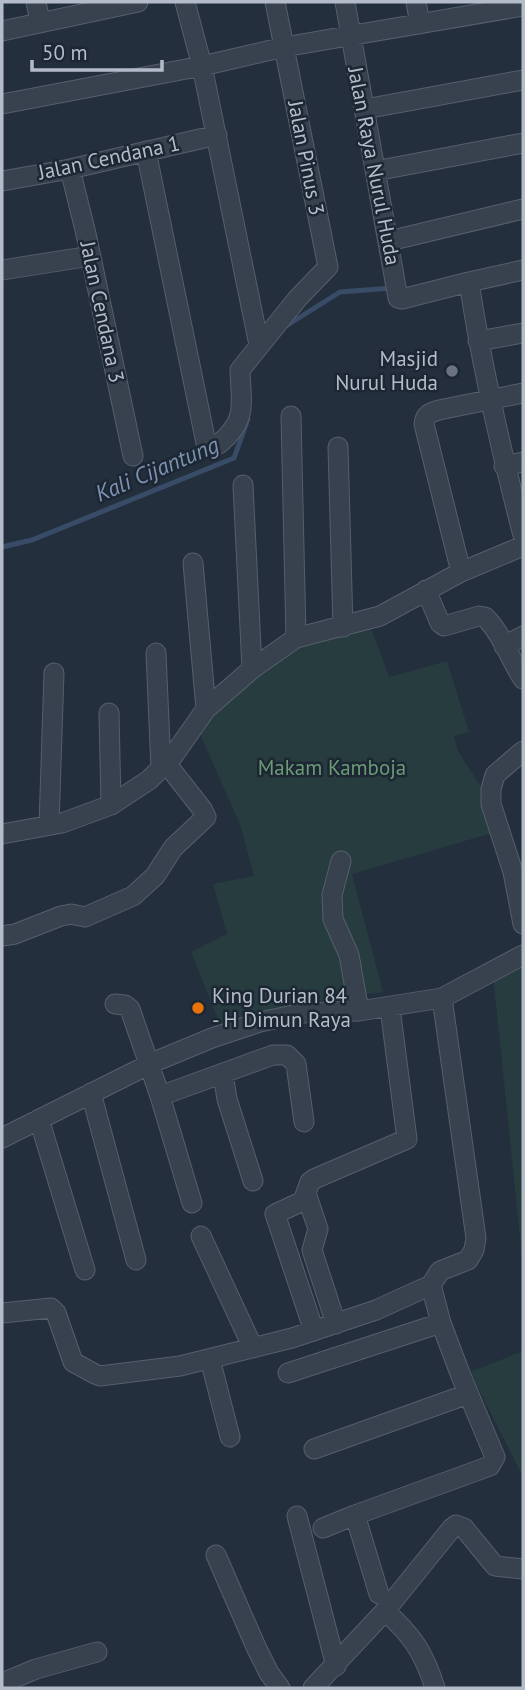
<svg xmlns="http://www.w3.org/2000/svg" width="525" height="1690" font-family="'PT Sans',sans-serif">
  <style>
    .green { fill: #263c3f }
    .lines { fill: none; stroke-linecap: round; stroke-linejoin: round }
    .stream { stroke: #394c67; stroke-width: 5 }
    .minor-casing { stroke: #565f6c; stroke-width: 21 }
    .minor { stroke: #38414e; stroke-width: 19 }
    .worship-dot { fill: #6b7280; stroke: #1d2633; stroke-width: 2.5 }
    .food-dot { fill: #e8710a; stroke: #1d2633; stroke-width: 2.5 }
    .labels { text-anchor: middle; stroke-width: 5; stroke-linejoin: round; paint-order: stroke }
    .street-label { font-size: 21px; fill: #b4bcc9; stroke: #1d2633 }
    .poi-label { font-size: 21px; fill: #b4bcc9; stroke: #1d2633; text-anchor: end }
    .park-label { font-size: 21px; fill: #6b9a76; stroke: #1d2633 }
    .water-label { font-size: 23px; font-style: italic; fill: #7c92b1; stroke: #1d2633 }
  </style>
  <rect width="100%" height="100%" fill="#242f3e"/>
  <path class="green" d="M370,625L389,677L447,661L469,732L454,736L458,751L490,801L499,831L352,874L383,992C327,1000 273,1006 220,1024L191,952L227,934L213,884L254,876L241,827L200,734L215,708L302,641Z
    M523,965V1267L493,975Z
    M523,1351V1477L470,1372Z"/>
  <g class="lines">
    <path class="stream" d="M286,326L340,292L392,288
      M2,547L32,540L234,458L248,419"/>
    <defs>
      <path id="minor" d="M36,2L40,22
        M185,2L202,66L259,345
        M345,2L398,298L402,299L469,282C482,367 501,451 523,535
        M416,2L420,24
        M2,31L138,2
        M2,104L202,66L284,47L523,6
        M365,109L523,80
        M146,151L206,443L219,444C248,420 241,404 240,370L298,298L328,267L275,2
        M70,169L86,234L133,456
        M375,171L523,143
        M2,181L70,169L217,135
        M389,241L523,209
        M2,270L91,256
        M469,282L523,270
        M478,341L523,333
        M291,416L296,638
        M338,447L343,627
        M504,466L523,462
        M243,485L252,669
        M193,563L206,709
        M461,572L424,424C425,414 430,413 439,410L523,393
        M426,590L440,623L444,626L479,616L485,617C502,634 510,659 523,679
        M504,646L523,636
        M156,653L161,768
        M109,713L111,805
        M523,751L495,775L491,789V804L513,872L523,924
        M49,825L54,673
        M2,834L62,823L111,805L149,780L173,756L206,709L252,669L296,638L380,616L461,572L523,546
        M341,861L332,895L333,919L349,955L359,1011
        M2,936L15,934L61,916L71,914L85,917L133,896L155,876L173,848L206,817L202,809L166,763
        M115,1004L125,1005L130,1009L160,1096
        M223,1074L227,1099L253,1181
        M91,1093L136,1260
        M39,1119L85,1270
        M2,1138L154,1062L212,1038L260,1022L303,1013L359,1011L442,998L523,955
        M306,1193L318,1229L312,1250L336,1324
        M192,1203L160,1096L273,1055H287L296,1064L304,1122
        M201,1236L253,1348
        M2,1313L51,1308L56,1313L73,1362L95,1374L100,1376L180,1366L292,1338L376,1310L431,1285L440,1271L468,1260L474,1250L476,1238L442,998
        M314,1331L275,1214L303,1201L310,1182L314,1179L407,1139L390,1008
        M210,1359L230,1437
        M288,1373L441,1323
        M314,1449L468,1394
        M297,1516L336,1666
        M323,1528L355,1515
        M216,1555L256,1647L269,1673L280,1688
        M379,1594L355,1515L490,1466L495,1457L461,1376L441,1323L431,1285
        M385,1611C413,1636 424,1653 435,1688
        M2,1683L36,1669L97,1652
        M313,1688L385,1611L452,1528L456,1525L464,1528L495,1566L523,1569"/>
    </defs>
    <use href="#minor" class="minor-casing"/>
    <use href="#minor" class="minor"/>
  </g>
  <circle class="worship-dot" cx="452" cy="371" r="7"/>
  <circle class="food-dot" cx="198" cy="1008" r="7"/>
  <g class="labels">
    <g class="street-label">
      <text transform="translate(109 158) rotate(-12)" y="7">Jalan Cendana 1</text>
      <text transform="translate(306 158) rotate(79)" y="7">Jalan Pinus 3</text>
      <text transform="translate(374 166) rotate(79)" y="7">Jalan Raya Nurul Huda</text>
      <text transform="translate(102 312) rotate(78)" y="7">Jalan Cendana 3</text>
    </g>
    <g class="poi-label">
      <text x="438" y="366">Masjid<tspan x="438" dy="24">Nurul Huda</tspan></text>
      <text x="212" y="1003" text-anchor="start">King Durian 84<tspan x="212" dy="24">- H Dimun Raya</tspan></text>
    </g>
    <g class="park-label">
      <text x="332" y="775">Makam Kamboja</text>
    </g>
    <g class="water-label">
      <text transform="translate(157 469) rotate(-23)" y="8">Kali Cijantung</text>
    </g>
  </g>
  <rect width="525" height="1690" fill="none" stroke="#b4bcc9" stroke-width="7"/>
  <path d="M32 60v10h130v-10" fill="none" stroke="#b4bcc9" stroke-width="3.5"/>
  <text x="42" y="60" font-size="21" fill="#b4bcc9" stroke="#1d2633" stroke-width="5" paint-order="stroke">50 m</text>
</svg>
